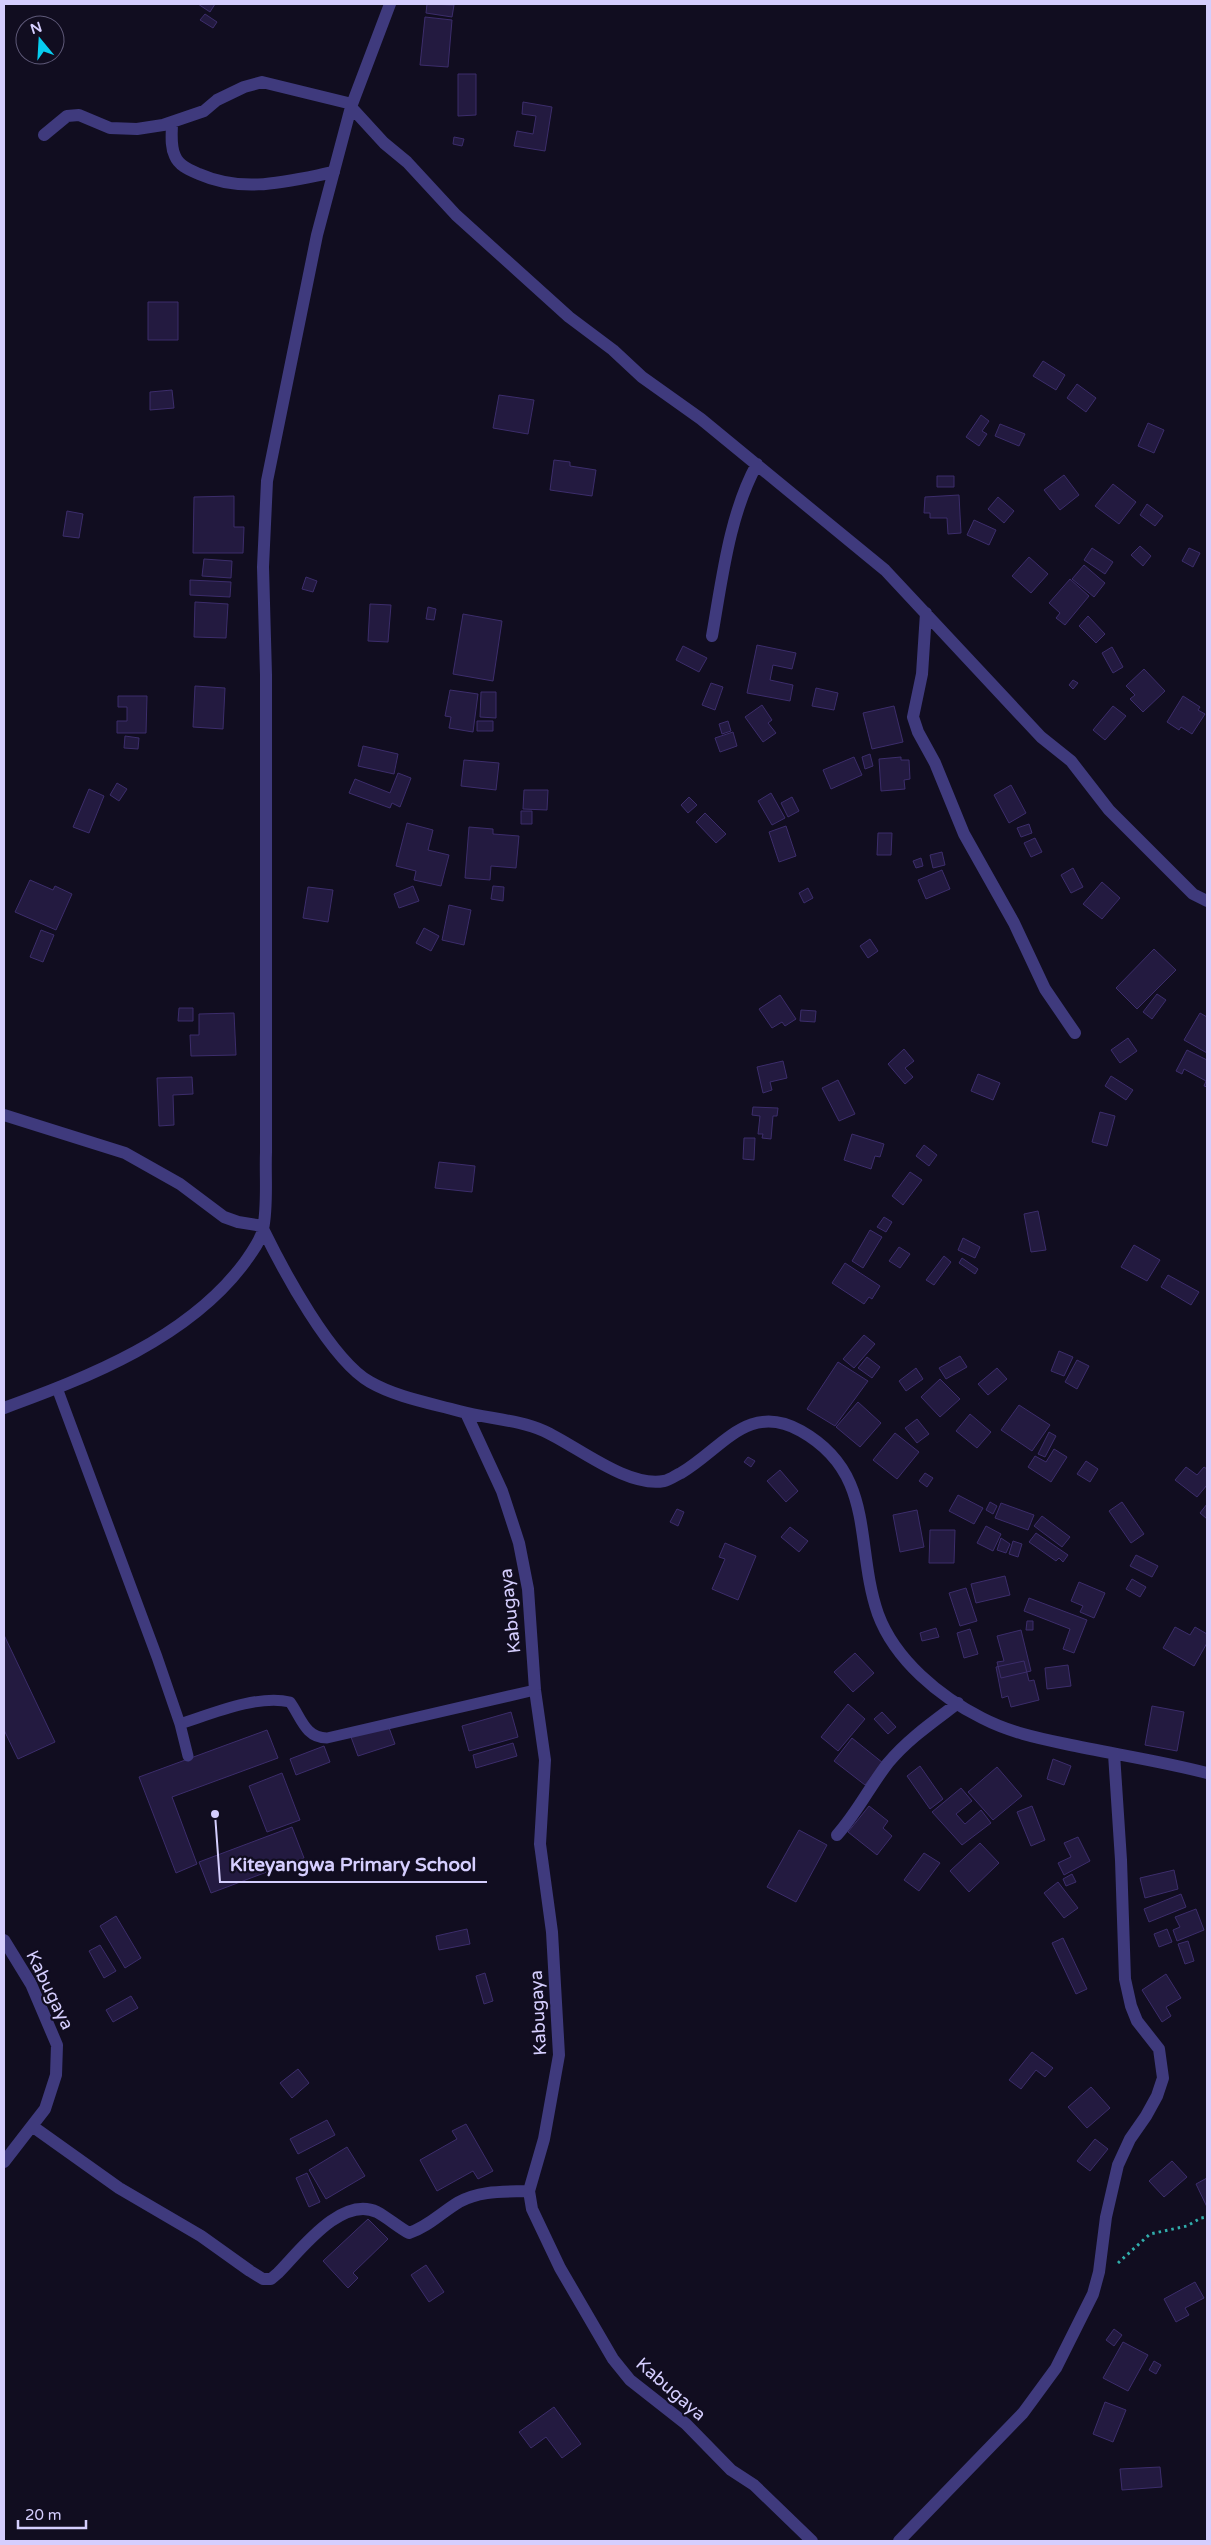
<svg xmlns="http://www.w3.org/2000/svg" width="1211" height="2545" font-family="'Varela Round',sans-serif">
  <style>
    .building { fill: #231a40; stroke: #3c2d6b }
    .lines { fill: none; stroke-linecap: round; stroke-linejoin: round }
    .path { stroke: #31aeac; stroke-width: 3; stroke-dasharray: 2.5 4; stroke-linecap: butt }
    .service { stroke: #3f3a7d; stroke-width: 11 }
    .minor { stroke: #3f3a7d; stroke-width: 12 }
    .labels { text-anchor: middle; stroke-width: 4.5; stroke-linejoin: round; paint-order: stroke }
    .street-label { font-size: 18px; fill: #d5cefe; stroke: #110d20 }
    .leader { fill: none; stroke: #d5cefe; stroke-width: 2 }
    .callout-dot { fill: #d5cefe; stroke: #110d20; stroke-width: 2 }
    .callout-label { font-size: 19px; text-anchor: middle; font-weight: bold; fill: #d5cefe; stroke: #110d20; stroke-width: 4.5; stroke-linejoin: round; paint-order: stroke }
  </style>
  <rect width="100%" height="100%" fill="#110d20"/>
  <path class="building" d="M198,4H215L210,12Z
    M427,4L454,5L452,17L426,13Z
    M205,14L217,22L213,28L200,20Z
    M425,17L452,20L448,67L420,65Z
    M458,74H476V115L458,116Z
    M523,102L552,107L545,151L514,146L517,131L533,134L536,116L522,114Z
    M454,137L464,139L462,146L453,144Z
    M148,302H178V340H148Z
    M1043,361L1065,375L1056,390L1033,376Z
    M1077,384L1096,398L1086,412L1067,398Z
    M172,390L174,408L150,410V392Z
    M499,395L534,400L528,434L493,428Z
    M981,415L989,421L982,431L987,434L979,446L966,437Z
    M1148,423L1164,430L1154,453L1138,446Z
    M1000,424L1025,434L1019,446L995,436Z
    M554,460L570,462V466L596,470L592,496L550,490Z
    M1064,475L1079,495L1060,510L1044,490Z
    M937,476H954V487H937Z
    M1113,484L1136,502L1119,524L1095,506Z
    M959,495L961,533L948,534L947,518H930V513H924L925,497Z
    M234,496V527H244L243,553H193L194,497Z
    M998,497L1014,511L1004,523L988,509Z
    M1147,504L1163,516L1155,526L1140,515Z
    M67,511L83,514L79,538L63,536Z
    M974,520L996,530L989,545L967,535Z
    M1140,546L1151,556L1143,566L1131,555Z
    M1092,548L1113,562L1105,574L1084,560Z
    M1189,548L1200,553L1193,567L1182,561Z
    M1029,557L1048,574L1031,593L1012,576Z
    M204,559L232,561L231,578L202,576Z
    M1084,565L1105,583L1094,597L1072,579Z
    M306,577L317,581L313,592L302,589Z
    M1070,579L1089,596L1065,625L1056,618L1060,613L1049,603Z
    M190,580L231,582L230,597L190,595Z
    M195,602L228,604L226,638L194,637Z
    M370,604L391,605L388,642L368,641Z
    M428,607L436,609L434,620L426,619Z
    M463,614L502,621L493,681L453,674Z
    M1088,616L1105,634L1096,643L1079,626Z
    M757,645L796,653L792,669L773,665L770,680L793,685L790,701L747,693Z
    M683,646L707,658L699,672L676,660Z
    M1112,647L1123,667L1113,673L1102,653Z
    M1144,669L1165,691L1143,712L1130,699L1135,695L1126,686Z
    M1073,680L1078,683L1073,689L1069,685Z
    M711,683L723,687L715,710L702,705Z
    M195,686L225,688L223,729L193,727Z
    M816,688L838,693L834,710L812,706Z
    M450,690L478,694L473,732L449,728L451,717L445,716Z
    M481,692H496V718L480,717Z
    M118,696H147L146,733H117V721H127V707H118Z
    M1183,696L1200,707L1198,710L1205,714L1192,734L1181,727L1179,730L1167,722Z
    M762,705L772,720L768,723L776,733L763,742L745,717Z
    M894,706L903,742L872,749L863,713Z
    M1113,706L1126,716L1105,740L1093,730Z
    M477,721H493V731H477Z
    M728,721L731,731L722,734L719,724Z
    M733,732L737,746L720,752L715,738Z
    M125,736L139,738L138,749L124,748Z
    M363,746L398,754L394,774L358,766Z
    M870,754L873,766L865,769L862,757Z
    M854,757L862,775L831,789L823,770Z
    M901,757V760H909L910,779L904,780L905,789L881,791L879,759Z
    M464,760L499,763L496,790L461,786Z
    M398,773L411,778L400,807L392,803L390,808L349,793L355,779L390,793Z
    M117,783L127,789L119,801L110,795Z
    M1011,785L1026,813L1009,823L994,795Z
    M89,789L104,796L89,833L73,827Z
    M524,790H548L547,810L523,809Z
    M771,793L785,818L772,825L758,801Z
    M689,797L697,805L688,813L681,805Z
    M792,797L799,811L788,817L781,803Z
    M521,811H532V824H521Z
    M705,813L726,834L716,843L696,822Z
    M407,823L433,830L428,850L449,855L441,886L414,880L416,871L396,866Z
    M1029,824L1032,833L1021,837L1017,828Z
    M786,826L796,856L779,862L769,832Z
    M469,827L493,829V834L519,836L516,868L491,866L490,880L465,878Z
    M878,833H892L891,855H877Z
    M1035,838L1042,852L1031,857L1024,843Z
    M942,852L945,865L933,868L930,855Z
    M921,858L923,866L916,868L913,861Z
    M1073,868L1083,887L1071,893L1061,875Z
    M942,870L950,889L926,899L918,880Z
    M30,880L53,890L55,886L72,894L56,930L15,912Z
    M1102,882L1120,898L1102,919L1083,904Z
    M413,886L419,901L399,908L394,894Z
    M493,886L504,887L503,901L491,899Z
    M308,887L333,890L328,922L303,918Z
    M808,888L813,898L804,903L799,893Z
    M449,905L471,910L464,945L442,940Z
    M424,928L439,936L431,951L416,943Z
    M41,930L54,935L43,962L30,957Z
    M870,939L878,951L868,958L860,946Z
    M1154,949L1176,970L1137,1009L1116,988Z
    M1157,994L1166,1000L1152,1019L1143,1012Z
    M780,995L796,1019L785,1026L782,1022L772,1028L759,1009Z
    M179,1008H193V1021H178Z
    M801,1010L816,1011L815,1022L800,1021Z
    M234,1013L236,1055L191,1056L190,1035H199V1014Z
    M1200,1013L1207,1017V1053L1184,1040Z
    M1128,1038L1137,1051L1120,1063L1111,1050Z
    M904,1049L914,1061L905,1068L913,1077L905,1084L888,1064Z
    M1187,1050L1207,1060V1087L1204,1086L1206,1081L1184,1069L1182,1074L1176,1071Z
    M783,1061L787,1078L770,1082L772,1090L763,1093L757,1067Z
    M978,1074L1000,1083L993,1100L971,1091Z
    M1111,1076L1133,1090L1126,1100L1105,1086Z
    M192,1077L193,1094L173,1095L174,1125L159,1126L157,1078Z
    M838,1080L855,1114L839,1121L822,1088Z
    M753,1107L778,1108L777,1116H773L771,1139L762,1138L763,1134H758L760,1116L752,1115Z
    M1100,1112L1115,1116L1107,1146L1092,1142Z
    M852,1134L884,1144L880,1157L875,1156L871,1169L844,1160Z
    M744,1138H755L754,1160L743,1159Z
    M924,1145L937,1155L929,1166L916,1156Z
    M439,1162L475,1166L472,1192L435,1188Z
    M910,1172L922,1180L903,1205L892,1196Z
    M1038,1211L1046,1250L1031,1252L1024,1214Z
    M884,1217L892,1222L886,1232L877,1227Z
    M870,1230L882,1237L863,1268L852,1261Z
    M963,1238L980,1247L975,1258L958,1250Z
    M1134,1245L1160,1260L1147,1281L1121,1267Z
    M899,1247L910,1254L900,1268L889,1261Z
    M944,1256L951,1262L934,1285L926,1280Z
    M962,1258L978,1269L975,1274L959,1263Z
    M845,1263L880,1286L872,1299L869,1297L864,1304L832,1283Z
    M1168,1275L1199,1292L1191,1305L1161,1287Z
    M864,1335L875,1344L854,1368L843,1359Z
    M1059,1351L1073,1357L1064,1376L1051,1371Z
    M960,1356L967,1367L946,1379L939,1368Z
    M867,1357L880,1367L872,1378L858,1368Z
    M1077,1360L1089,1366L1077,1389L1065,1382Z
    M838,1362L868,1381L835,1426L807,1409Z
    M916,1368L923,1379L906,1391L899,1381Z
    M997,1368L1007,1379L988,1395L978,1384Z
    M940,1379L960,1399L940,1417L921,1397Z
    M858,1402L881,1423L860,1447L836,1427Z
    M1019,1405L1050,1425L1032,1451L1001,1430Z
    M970,1414L991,1432L977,1448L956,1431Z
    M917,1419L929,1434L917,1443L905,1428Z
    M1049,1432L1056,1436L1045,1457L1038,1454Z
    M895,1433L919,1452L897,1479L873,1460Z
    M1054,1449L1067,1457L1051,1482L1028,1467L1035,1456L1046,1462Z
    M748,1457L755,1461L751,1467L744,1462Z
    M1086,1461L1098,1469L1090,1482L1077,1474Z
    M1186,1467L1197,1475L1204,1467L1207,1469V1485L1197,1497L1175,1480Z
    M780,1470L798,1491L786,1502L767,1481Z
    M925,1473L933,1478L927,1487L919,1481Z
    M958,1495L983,1508L974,1524L949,1511Z
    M990,1502L997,1506L993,1514L986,1510Z
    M1122,1502L1144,1534L1131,1543L1109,1511Z
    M1001,1503L1034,1515L1028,1530L995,1518Z
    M1207,1504V1519L1200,1513Z
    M677,1509L684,1512L678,1526L670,1522Z
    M917,1510L924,1547L900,1552L893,1515Z
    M1042,1516L1070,1537L1062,1547L1034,1526Z
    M986,1526L1001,1534L993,1551L977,1543Z
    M790,1527L808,1541L799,1552L781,1537Z
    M930,1530H955L954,1563H929Z
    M1036,1533L1068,1555L1063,1562L1059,1558L1056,1561L1029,1542Z
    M1001,1538L1010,1544L1006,1553L997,1550Z
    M1013,1541L1022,1544L1018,1557L1009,1554Z
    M725,1543L756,1556L738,1600L712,1589L725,1559L719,1557Z
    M1136,1555L1158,1566L1152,1577L1130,1566Z
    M1005,1576L1010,1595L976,1603L971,1584Z
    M1132,1579L1146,1587L1140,1597L1126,1589Z
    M1079,1582L1105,1593L1094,1618L1080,1612L1083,1606L1071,1601Z
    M966,1588L977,1621L960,1626L949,1593Z
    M1029,1598L1087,1620L1074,1653L1063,1649L1070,1629L1024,1611Z
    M1027,1621H1033V1630H1026Z
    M1175,1627L1190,1635L1195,1627L1207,1634V1643L1194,1666L1163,1648Z
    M936,1628L939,1637L922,1641L920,1633Z
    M970,1629L978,1654L964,1658L957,1633Z
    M1021,1630L1031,1671L1001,1678L997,1662L1004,1661L997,1636Z
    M4,1635L55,1742L18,1759L4,1730Z
    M855,1653L874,1673L853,1692L834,1672Z
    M1024,1661L1029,1681L1034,1680L1039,1700L1011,1707L1008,1696L1002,1698L996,1667Z
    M1068,1665L1071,1686L1047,1689L1045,1668Z
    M848,1704L865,1719L838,1751L821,1737Z
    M1152,1706L1184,1712L1177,1751L1145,1745Z
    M511,1712L518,1737L469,1751L462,1726Z
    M882,1712L896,1727L888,1734L874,1719Z
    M388,1725L395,1744L358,1756L351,1737Z
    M267,1730L278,1758L172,1797L197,1864L176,1873L139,1777Z
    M852,1738L883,1763L865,1785L834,1761Z
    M513,1743L517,1756L476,1768L473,1755Z
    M324,1746L330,1762L296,1775L290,1759Z
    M1053,1759L1071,1766L1064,1785L1047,1779Z
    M920,1766L943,1799L930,1809L907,1776Z
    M997,1767L1022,1796L993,1820L968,1792Z
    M282,1773L300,1820L267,1832L249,1786Z
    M961,1788L972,1801L956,1814L965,1824L981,1810L991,1823L962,1845L932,1812Z
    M869,1806L888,1821L883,1828L892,1836L877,1855L848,1832Z
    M1032,1806L1045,1840L1031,1846L1017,1812Z
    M292,1827L304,1858L211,1893L199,1862Z
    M799,1830L827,1845L796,1902L767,1887Z
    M1078,1837L1090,1861L1064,1875L1058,1863L1071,1857L1064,1843Z
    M980,1843L999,1863L969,1892L950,1871Z
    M924,1853L940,1863L919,1891L904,1880Z
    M1174,1870L1178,1889L1145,1898L1140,1878Z
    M1072,1874L1076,1882L1066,1886L1063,1879Z
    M1058,1882L1078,1908L1064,1918L1044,1893Z
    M1181,1894L1186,1907L1149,1922L1144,1909Z
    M1196,1909L1204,1930L1177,1941L1173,1930L1180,1927L1175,1917Z
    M116,1916L141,1958L125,1968L100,1926Z
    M467,1929L470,1944L439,1950L436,1936Z
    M1167,1929L1172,1942L1159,1947L1154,1934Z
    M1063,1938L1087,1989L1076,1994L1052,1943Z
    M1188,1941L1194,1961L1185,1964L1178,1944Z
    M100,1945L116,1971L104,1978L89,1951Z
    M485,1973L493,2001L484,2004L476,1976Z
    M1166,1974L1181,1998L1166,2007L1171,2016L1162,2022L1142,1990Z
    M131,1996L138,2008L113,2022L106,2010Z
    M1032,2052L1053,2068L1045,2077L1036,2070L1021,2089L1009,2080Z
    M298,2069L309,2083L292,2098L280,2083Z
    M1091,2087L1110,2108L1087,2128L1068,2107Z
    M327,2120L335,2135L298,2154L290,2139Z
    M466,2124L493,2171L478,2179L473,2171L437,2191L420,2160L457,2139L452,2131Z
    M1095,2139L1108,2149L1090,2171L1077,2161Z
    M347,2147L365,2176L326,2199L309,2170Z
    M1172,2161L1187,2177L1164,2197L1149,2181Z
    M307,2173L320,2202L309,2207L296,2178Z
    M1207,2178V2207L1196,2184Z
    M368,2219L388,2239L353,2273L358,2278L348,2288L323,2261Z
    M426,2265L444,2292L429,2302L411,2275Z
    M1195,2282L1204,2298L1185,2308L1189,2315L1176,2322L1164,2299Z
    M1114,2329L1122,2335L1114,2346L1106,2340Z
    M1123,2342L1148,2355L1128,2391L1103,2378Z
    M1154,2361L1161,2365L1156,2374L1149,2370Z
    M1105,2402L1126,2410L1113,2442L1093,2434Z
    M554,2407L581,2444L562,2458L546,2437L531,2448L519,2432Z
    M1160,2467L1162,2487L1122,2490L1120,2469Z"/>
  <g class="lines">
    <path class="path" d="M1118,2263L1150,2234L1187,2226L1201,2218L1207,2217"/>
    <path class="service" d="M57,1388L157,1657L180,1724L188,1756
      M180,1724C211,1714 258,1694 290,1702C301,1717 305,1738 327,1738L535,1690"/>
    <path class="minor" d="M351,107L384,143L407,162L456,215L569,317L613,350L642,377L701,419L885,570L1041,737L1071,761L1109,810L1193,894L1207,901
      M172,122C172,133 170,146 175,156C179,166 190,170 199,174C244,194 288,181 334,172
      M44,135L67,116L79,115L110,128L137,129L163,125L204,111L217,100L244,87L262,82L352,104
      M926,613L922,674L913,717L918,732L935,763L964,834L1014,923L1045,989L1075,1033
      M712,636C722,580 729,515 757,464
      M4,1115L125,1153L180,1184L224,1217L238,1222L263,1226
      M263,1229C283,1270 331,1360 370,1382C396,1397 430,1403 459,1411C487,1419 517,1419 544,1431C577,1446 627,1488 664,1481C670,1480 676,1475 681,1473C722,1449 748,1401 801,1431C877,1474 854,1545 878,1614C895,1660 940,1697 982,1718C1009,1732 1037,1738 1066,1744C1113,1754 1161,1761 1207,1773
      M4,1408C89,1377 189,1338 245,1262C252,1252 261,1240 263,1229C268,1205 265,1177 266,1152V675L263,567L267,481L317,235L351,107L390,4
      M466,1413L502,1491L519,1543L528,1589L535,1690L545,1760L540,1844L552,1932L559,2055L544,2139L529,2191L532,2209L560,2268L613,2359L630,2380L686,2424L731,2470L754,2485L812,2541
      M837,1835C857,1813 870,1786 888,1763C908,1739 933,1722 958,1703
      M4,1940L31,1984L57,2045L56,2075L45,2109L4,2162
      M32,2126L119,2188L201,2236L250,2271L263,2279H271L278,2273C300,2251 341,2195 377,2212C388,2218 398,2227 409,2233C428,2227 442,2212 459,2202C481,2190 505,2192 529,2191
      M899,2541L1023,2413L1056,2368L1093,2294L1099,2272L1106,2217L1118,2165L1130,2139L1146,2116L1157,2096L1163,2078L1159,2049L1137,2021L1131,2006L1125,1979L1121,1860L1114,1754"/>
  </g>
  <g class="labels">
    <g class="street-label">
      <text transform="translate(510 1611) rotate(-96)" y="6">Kabugaya</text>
      <text transform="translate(50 1990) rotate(64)" y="6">Kabugaya</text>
      <text transform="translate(538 2013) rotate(-93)" y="6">Kabugaya</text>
      <text transform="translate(671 2389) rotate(41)" y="6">Kabugaya</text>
    </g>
  </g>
  <path class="leader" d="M215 1814L220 1882H487"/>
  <circle class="callout-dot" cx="215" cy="1814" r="5"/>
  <g class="callout-label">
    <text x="353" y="1871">Kiteyangwa Primary School</text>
  </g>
  <rect width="1211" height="2545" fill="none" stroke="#d5cefe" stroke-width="10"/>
  <g transform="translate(40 40) rotate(342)"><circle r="24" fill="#110d20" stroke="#5f5a79"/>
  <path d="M0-4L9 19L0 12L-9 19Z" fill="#07cef0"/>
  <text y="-8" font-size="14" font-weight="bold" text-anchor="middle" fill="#d5cefe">N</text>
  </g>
  <path d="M18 2520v8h68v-8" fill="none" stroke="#d5cefe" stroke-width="2.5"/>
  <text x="25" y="2520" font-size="15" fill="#d5cefe" stroke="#110d20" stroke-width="4" paint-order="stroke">20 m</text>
</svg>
